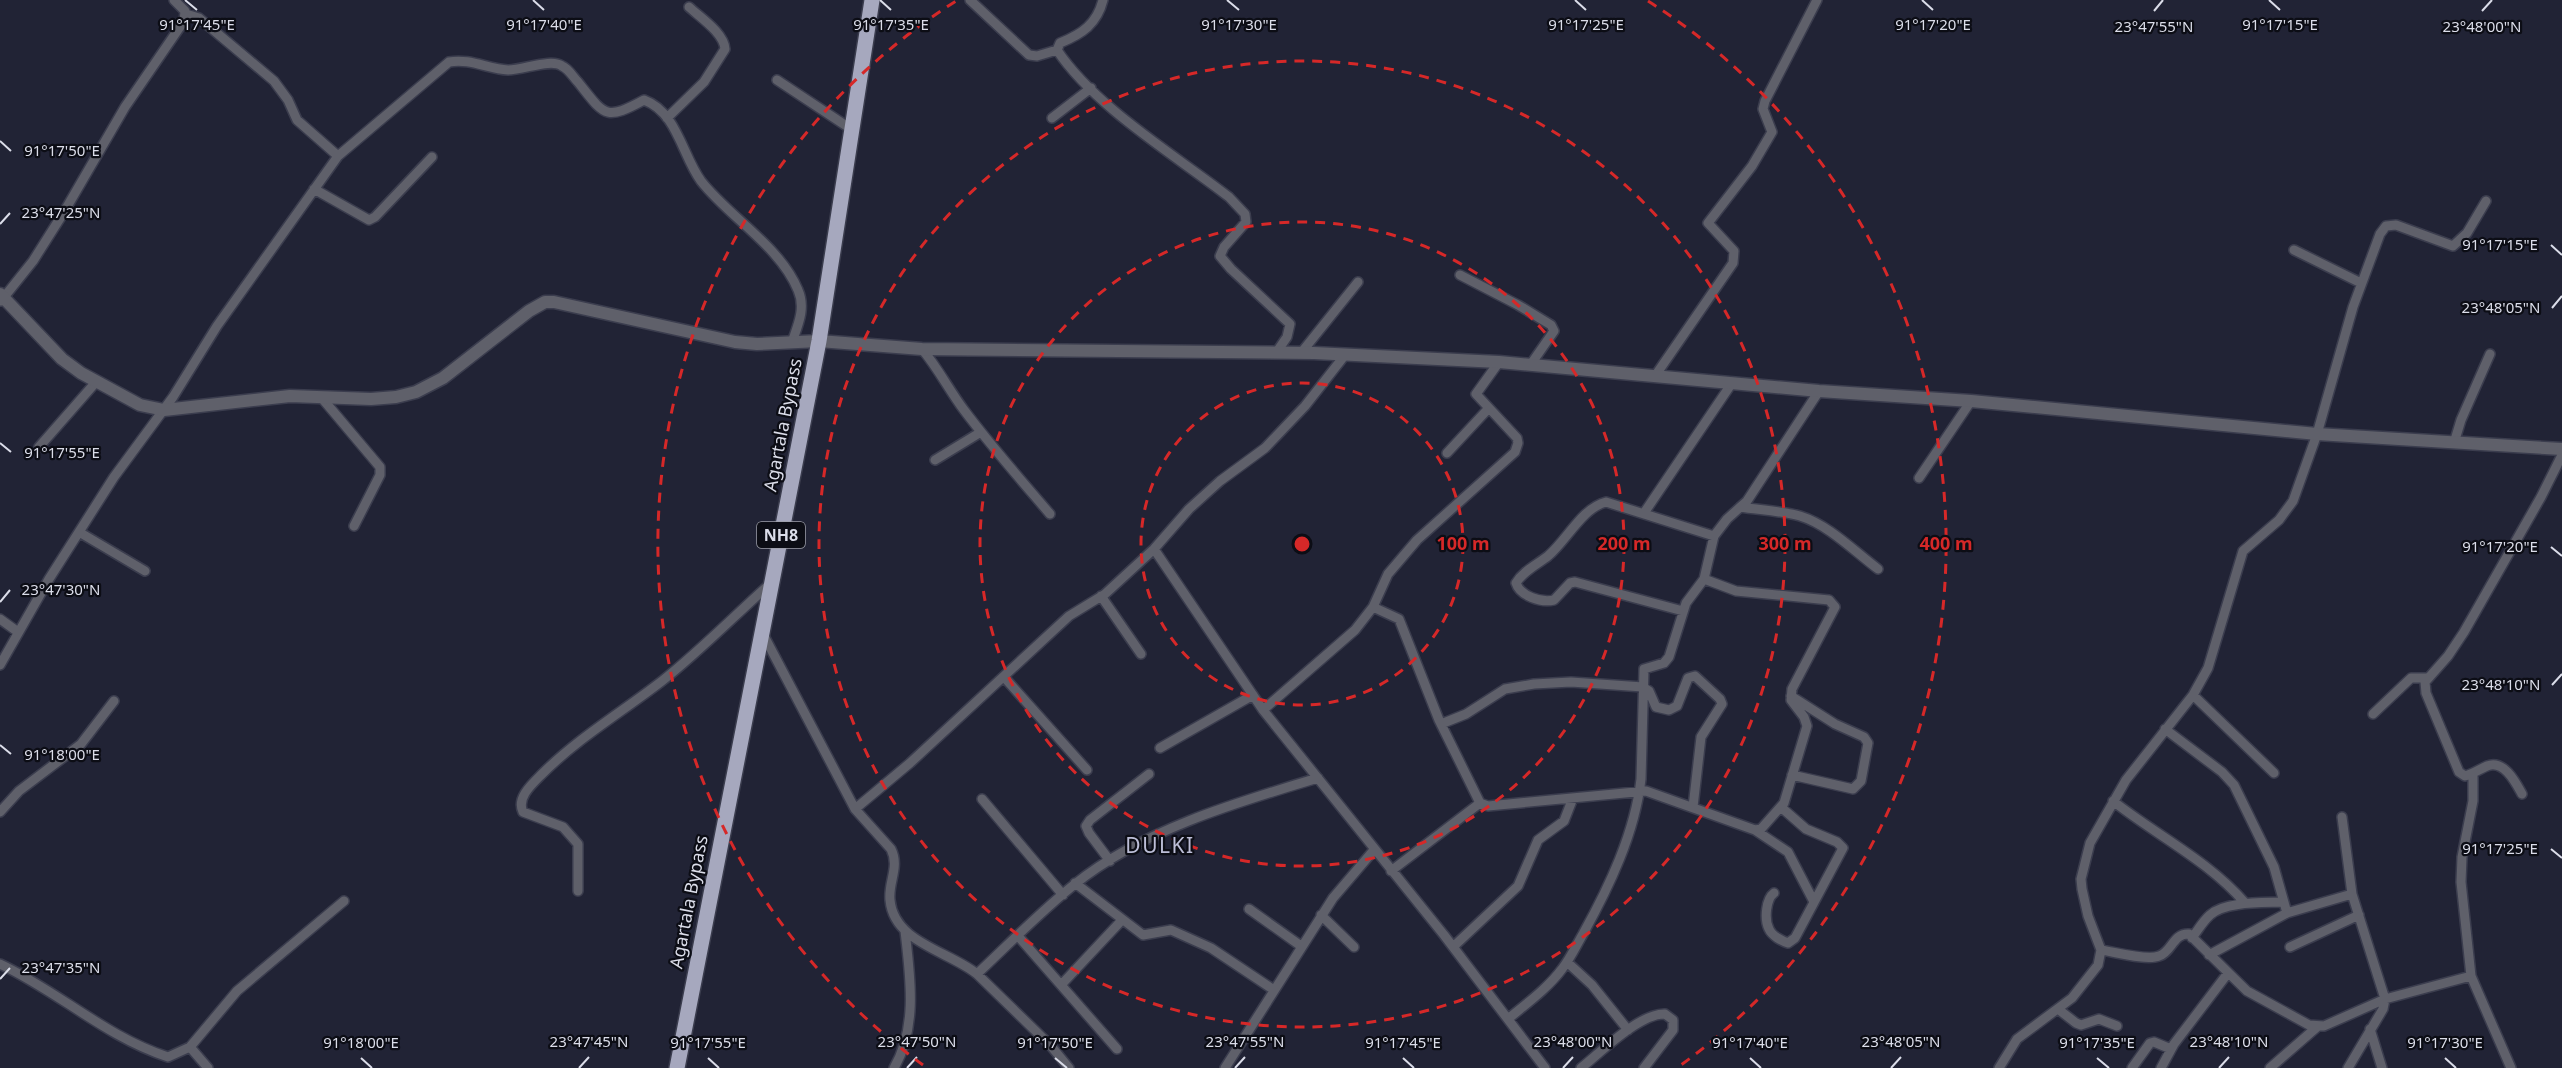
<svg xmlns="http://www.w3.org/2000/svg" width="2562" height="1068" font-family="'Noto Sans',sans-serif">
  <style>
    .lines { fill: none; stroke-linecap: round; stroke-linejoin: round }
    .minor-casing { stroke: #3b3d4e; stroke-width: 12 }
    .tertiary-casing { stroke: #3b3d4e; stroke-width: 15 }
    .trunk-casing { stroke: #3b3d4e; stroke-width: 18 }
    .minor { stroke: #5f606a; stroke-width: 9 }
    .tertiary { stroke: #5f606a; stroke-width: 12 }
    .trunk { stroke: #a6a8be; stroke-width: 15 }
    .ticks { fill: none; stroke: #dbdde9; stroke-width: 2 }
    .ring { fill: none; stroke: #d62828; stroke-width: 3; stroke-dasharray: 10 8 }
    .labels { text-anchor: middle; stroke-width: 4.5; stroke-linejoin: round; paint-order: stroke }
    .shield { fill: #0c0d15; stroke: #9d9fa9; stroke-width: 1.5 }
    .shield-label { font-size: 16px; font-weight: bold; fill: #dbdde9 }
    .street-label { font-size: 18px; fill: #dbdde9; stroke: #0c0d15 }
    .quarter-label { font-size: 21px; letter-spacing: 1.5px; fill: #bcbed7; stroke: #0c0d15 }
    .ticks-label { font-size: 15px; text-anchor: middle; fill: #dbdde9; stroke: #0c0d15; stroke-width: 4.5; stroke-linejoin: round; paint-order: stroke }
    .centre { fill: #d62828; stroke: #0c0d15; stroke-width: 3 }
    .ring-label { font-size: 18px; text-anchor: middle; font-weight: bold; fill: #d62828; stroke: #0c0d15; stroke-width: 4.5; stroke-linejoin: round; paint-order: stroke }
  </style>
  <rect width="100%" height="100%" fill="#212335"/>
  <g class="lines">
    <defs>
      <path id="minor" d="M970,0L1029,55L1037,56L1057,50
        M1103,0C1097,24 1082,34 1060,43L1057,50C1095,107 1175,155 1229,197L1245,214L1246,222L1224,247L1220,256L1231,269L1290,324L1287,337L1276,353
        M186,14L199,18L274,81L288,100L297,120L338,156
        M777,80L851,129
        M667,118L704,82L725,49C724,33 701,18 689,7
        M1052,118L1091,88
        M314,189L369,220L375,217L432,157
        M2294,250L2361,283
        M1460,275L1518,305L1551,325L1554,331L1531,364
        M1,301L33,261L64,212L125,107L184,21L185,11L174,0
        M922,349C938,368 949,390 964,410C991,446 1021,480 1050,514
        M1301,353L1358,282
        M1655,376L1733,263L1734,251L1708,223L1752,166L1772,132L1763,109L1765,101L1817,0
        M321,397L380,467V475L354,526
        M2454,443L2461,420L2490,354
        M39,447L96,382
        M1447,453L1488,409
        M935,460L981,432
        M1919,478L1971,401
        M1740,507C1760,510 1782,511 1800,516C1829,525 1854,551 1878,569
        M1644,513L1732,383
        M79,532L145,571
        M1154,549L1263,710L1444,935L1545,1068
        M1101,596L1141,654
        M1373,607L1399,619L1439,720L1480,803L1488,806L1646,791L1755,830L1761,829L1784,803L1807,726L1804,717L1791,700L1792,689L1835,607L1829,600L1736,591L1704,579
        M1683,611L1575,582L1570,583L1554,600C1541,603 1520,596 1516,583C1523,571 1538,564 1548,556C1567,540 1582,508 1606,502L1714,536
        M0,619L18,632
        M762,632L855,809L891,849C900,867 888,882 890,900C894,943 949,951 977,974L1051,1046L1069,1068
        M0,665L49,579L114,477L173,397L217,326L338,156L449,62C470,58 488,69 508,70C524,70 551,58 562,66C569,69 573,77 578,82C605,116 605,121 644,100C677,112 682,155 701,181C729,217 780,246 798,290C806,308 798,325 792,342
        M1004,677L1087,770
        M2193,695L2274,773
        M1791,696L1835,724L1864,737L1868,743L1861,781L1853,789L1792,775
        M1263,710L1355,630L1373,607L1388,574L1417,540L1515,452L1518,443L1517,438L1476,394L1499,362
        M2373,714L2411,678H2426
        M1441,724L1466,714L1505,689L1534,684L1571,682L1643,687L1649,691L1656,707L1669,710L1677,706L1688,678L1695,676L1720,699L1722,704L1701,737L1693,807
        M2165,729L2222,772L2234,785L2274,867L2287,913
        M1160,748L1253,695
        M2473,773V801L2462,857L2461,882L2471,976L2511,1068
        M2522,794C2516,783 2504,759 2487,766C2480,769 2473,774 2465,776L2459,772L2426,693L2425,682L2448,656L2464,632L2541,497L2562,455
        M982,799L1063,895
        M2113,801C2156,835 2209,861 2245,903
        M855,809L910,763L1069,616L1105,594L1154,549L1189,509L1220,481L1265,448L1305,406L1345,355
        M0,812L19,791L81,744L114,701
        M2342,817L2352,894L2385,999L2383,1009L2348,1068
        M1755,830L1788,852L1813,900
        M1110,861L1089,833L1086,826L1090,820L1149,774
        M1391,871L1480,803
        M1075,883L1143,935L1171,930L1211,948L1274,990
        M578,891V844L563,827L523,812C516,798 532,784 542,774C578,738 622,712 662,681C700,651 735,615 771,583
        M1774,893C1766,899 1764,919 1769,929C1772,936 1782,941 1788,943L1795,938L1843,848L1837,842L1806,829L1782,808
        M1249,909L1301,946
        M1321,915L1354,947
        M1018,936L1117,1049
        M2192,938C2198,930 2203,921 2210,915C2225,901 2264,903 2284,902
        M1453,947L1518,886L1538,840L1564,821L1573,798
        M2290,947L2359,915
        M2101,950C2115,952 2147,961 2159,956C2172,952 2173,933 2189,934L2247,991L2309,1025L2324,1026L2385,999L2471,976
        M2209,955L2287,913L2352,894
        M1567,962L1592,985L1628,1030
        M0,964C58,991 106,1037 168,1057L190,1047L237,991L344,901
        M977,974C1009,944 1041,911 1075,884C1142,830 1238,802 1318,778
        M1061,985L1122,920
        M2058,1009L2076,1023L2081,1025L2099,1019L2117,1026
        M1508,1019C1526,1004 1548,988 1562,969C1570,959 1576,946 1583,934C1609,887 1635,833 1641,779L1644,669L1664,663L1669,657L1686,603L1704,579L1714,536L1727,519L1747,501L1819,391
        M2370,1029L2382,1068
        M190,1047L208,1068
        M894,1068C918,1027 910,975 905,931
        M1225,1068L1333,898L1374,850
        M1581,1068C1601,1052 1640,1013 1665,1014L1673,1020V1030L1644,1068
        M1999,1068L2017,1039L2072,998L2098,965L2101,950L2088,916L2082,889L2081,879L2090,843L2126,780L2193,695L2208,668L2243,551L2279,520L2293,501L2317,434L2353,307L2380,234L2386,226L2396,225L2453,246L2467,233L2486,201
        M2132,1068L2150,1043L2154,1042L2171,1049
        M2161,1068L2174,1044L2228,973
        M2270,1068L2317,1027"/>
      <path id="tertiary" d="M0,294L62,359L81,373L140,405L164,410L290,396L371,399L396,397L416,392L443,378L529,311L545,302H554L735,342L757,344L819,341L922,349L1314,353L1499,362L1819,391L1971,401L2317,434L2562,449"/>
      <path id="trunk" d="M677,1068L819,341L872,0"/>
    </defs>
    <use href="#minor" class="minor-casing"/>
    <use href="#tertiary" class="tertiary-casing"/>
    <use href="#trunk" class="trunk-casing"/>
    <use href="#minor" class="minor"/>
    <use href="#tertiary" class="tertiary"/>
    <use href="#trunk" class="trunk"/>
  </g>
  <path class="ticks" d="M185,0L197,10M533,0L544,10M880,0L891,10M1227,0L1239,10M1575,0L1586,10M1922,0L1933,10M2269,0L2280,10M2154,11L2163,0M2482,11L2492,0M0,141L11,151M0,224L10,213M2551,245L2562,255M2552,308L2562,296M0,443L11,452M2551,547L2562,556M0,602L10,590M2552,685L2562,674M0,745L11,754M2551,849L2562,858M0,979L10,968M361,1058L372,1068M708,1058L719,1068M1055,1058L1067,1068M1403,1058L1414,1068M1750,1058L1761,1068M2097,1058L2109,1068M2445,1058L2456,1068M579,1068L589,1057M907,1068L917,1057M1235,1068L1245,1057M1563,1068L1573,1057M1891,1068L1901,1057M2219,1068L2229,1057"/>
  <g class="ring">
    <circle cx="1302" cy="544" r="161"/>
    <circle cx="1302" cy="544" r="322"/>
    <circle cx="1302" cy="544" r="483"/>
    <path d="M923 1065A644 644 0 0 1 956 1M1648 1A644 644 0 0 1 1681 1065"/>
  </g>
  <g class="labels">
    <rect class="shield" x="757" y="522" width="48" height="26" rx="4.5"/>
    <g class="shield-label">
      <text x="781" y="541">NH8</text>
    </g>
    <g class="street-label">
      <text transform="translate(783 425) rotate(-79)" y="6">Agartala Bypass</text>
      <text transform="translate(689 902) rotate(-79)" y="6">Agartala Bypass</text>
    </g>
    <g class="quarter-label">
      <text x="1160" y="853">DULKI</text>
    </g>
  </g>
  <g class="ticks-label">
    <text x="197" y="30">91°17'45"E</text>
    <text x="544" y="30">91°17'40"E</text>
    <text x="891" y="30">91°17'35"E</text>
    <text x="1239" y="30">91°17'30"E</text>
    <text x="1586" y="30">91°17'25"E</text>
    <text x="1933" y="30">91°17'20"E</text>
    <text x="2280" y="30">91°17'15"E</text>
    <text x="2154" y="32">23°47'55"N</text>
    <text x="2482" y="32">23°48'00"N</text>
    <text x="62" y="156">91°17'50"E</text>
    <text x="61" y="218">23°47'25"N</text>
    <text x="2500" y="250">91°17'15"E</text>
    <text x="2501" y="313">23°48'05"N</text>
    <text x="62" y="458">91°17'55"E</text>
    <text x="2500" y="552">91°17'20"E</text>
    <text x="61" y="595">23°47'30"N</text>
    <text x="2501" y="690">23°48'10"N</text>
    <text x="62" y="760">91°18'00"E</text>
    <text x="2500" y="854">91°17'25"E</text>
    <text x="61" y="973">23°47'35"N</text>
    <text x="589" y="1047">23°47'45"N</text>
    <text x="917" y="1047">23°47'50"N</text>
    <text x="1245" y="1047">23°47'55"N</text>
    <text x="1573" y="1047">23°48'00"N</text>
    <text x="1901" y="1047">23°48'05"N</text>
    <text x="2229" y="1047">23°48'10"N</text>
    <text x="361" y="1048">91°18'00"E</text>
    <text x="708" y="1048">91°17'55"E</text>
    <text x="1055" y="1048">91°17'50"E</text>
    <text x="1403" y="1048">91°17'45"E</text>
    <text x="1750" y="1048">91°17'40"E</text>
    <text x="2097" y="1048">91°17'35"E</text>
    <text x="2445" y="1048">91°17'30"E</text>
  </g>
  <circle cx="1302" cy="544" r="9" class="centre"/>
  <g class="ring-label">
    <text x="1463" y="550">100 m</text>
    <text x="1624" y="550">200 m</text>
    <text x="1785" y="550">300 m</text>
    <text x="1946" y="550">400 m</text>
  </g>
</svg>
